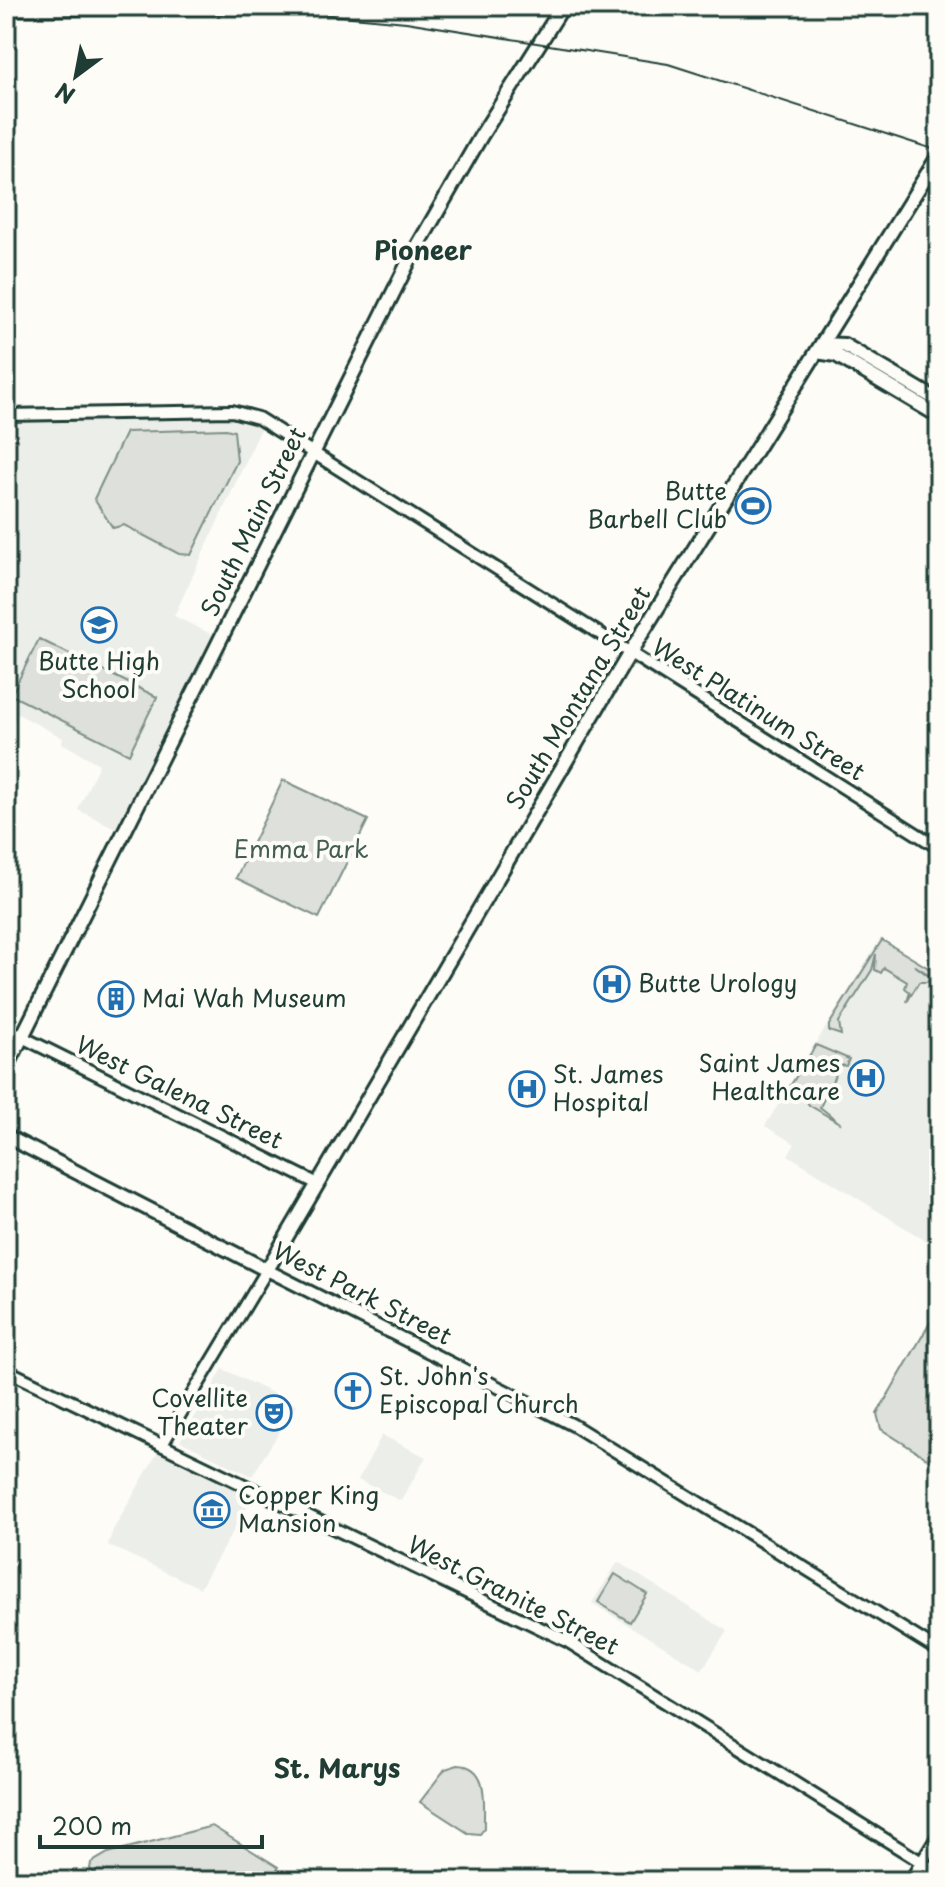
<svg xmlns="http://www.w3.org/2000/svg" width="945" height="1887" font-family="'Playpen Sans',sans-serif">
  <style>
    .built { fill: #eceee9 }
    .green { fill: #dde0db; stroke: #7e8e88; stroke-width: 2 }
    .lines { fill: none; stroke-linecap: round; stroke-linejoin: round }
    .tertiary-casing { stroke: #1f3d34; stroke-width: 16 }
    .secondary-casing { stroke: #1f3d34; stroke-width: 18 }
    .primary-casing { stroke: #1f3d34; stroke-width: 18 }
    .tertiary { stroke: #fdfcf7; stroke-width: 10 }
    .secondary { stroke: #fdfcf7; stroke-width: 12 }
    .primary { stroke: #fdfcf7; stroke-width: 12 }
    .rail { stroke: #1f3d34; stroke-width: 2 }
    .labels { text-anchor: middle; stroke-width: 8; stroke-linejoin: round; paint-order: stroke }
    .poi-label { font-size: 24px; fill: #1f3d34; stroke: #fdfcf7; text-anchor: start }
    .street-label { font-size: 24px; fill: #1f3d34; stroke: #fdfcf7 }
    .park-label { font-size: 24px; fill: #455e55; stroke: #fdfcf7 }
    .neighbourhood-label { font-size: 26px; font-weight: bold; fill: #1f3d34; stroke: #fdfcf7 }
  </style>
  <rect width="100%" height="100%" fill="#fdfcf7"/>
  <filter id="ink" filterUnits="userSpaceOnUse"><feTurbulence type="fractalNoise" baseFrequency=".0125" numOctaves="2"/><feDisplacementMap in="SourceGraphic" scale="16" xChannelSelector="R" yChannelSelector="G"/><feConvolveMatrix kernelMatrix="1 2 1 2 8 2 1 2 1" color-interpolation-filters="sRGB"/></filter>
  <g filter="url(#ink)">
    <path class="built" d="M244,413L264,422L174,616L221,639L124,832L78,810L99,764L62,743L63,738L18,714L11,727L6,725V414Z
      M880,939L919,961L939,978V1249L788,1155L795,1144L765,1126Z
      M223,1369L296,1405L252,1476L180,1441Z
      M382,1435L426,1457L401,1501L358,1480Z
      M163,1443L257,1490L200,1588L108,1545L113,1530Z
      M618,1562L727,1631L702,1670L592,1603Z"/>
    <path class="green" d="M226,429L234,431L237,461L191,555L179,554L124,525L113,528L94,499L126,432Z
      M39,639L157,697L129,754L11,695Z
      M283,780L368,820L319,918L236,878Z
      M882,940L930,969L939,981L914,965L930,977L927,982H919L907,1002L910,992L905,988L907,982L884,968L881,973L875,970L876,954L872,970L839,1022L841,1035L829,1031V1025Z
      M816,1045L849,1059L846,1066L840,1065L820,1107L841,1124L809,1105L804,1096L787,1091Z
      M934,1316L939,1319V1466L881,1429L877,1414Z
      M615,1574L647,1594L630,1622L598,1602Z
      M458,1765C491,1766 483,1806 484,1829L480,1834L468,1833L420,1802L445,1769Z
      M212,1826L278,1867L275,1881H103L90,1869L91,1863L108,1853Z"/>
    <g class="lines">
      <defs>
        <path id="tertiary" d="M6,415L232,411L258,418L939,848
          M6,1029L318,1184
          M6,1370L567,1641L939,1873
          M163,1443L267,1270L573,1425L939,1651
          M910,1881L939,1834"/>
        <path id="secondary" d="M6,1069L409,261L481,136L563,6"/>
        <path id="primary" d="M6,47V117
          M822,344L844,345L939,401
          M817,352L836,355L939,416
          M6,1136L267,1270L629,654L939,155"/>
      </defs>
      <use href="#tertiary" class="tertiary-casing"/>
      <use href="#secondary" class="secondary-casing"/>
      <use href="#primary" class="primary-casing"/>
      <use href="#tertiary" class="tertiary"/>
      <use href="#secondary" class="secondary"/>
      <use href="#primary" class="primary"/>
      <path class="rail" d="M6,16L320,14L406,22L668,64L939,151"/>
    </g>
  </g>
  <defs>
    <symbol id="stadium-ring" viewBox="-11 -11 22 22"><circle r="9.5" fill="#fdfcf7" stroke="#1f6fb2" stroke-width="1.5"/><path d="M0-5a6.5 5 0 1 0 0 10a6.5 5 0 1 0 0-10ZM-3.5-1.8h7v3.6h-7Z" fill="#1f6fb2"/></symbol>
    <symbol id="school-ring" viewBox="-11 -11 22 22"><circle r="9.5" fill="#fdfcf7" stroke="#1f6fb2" stroke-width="1.5"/><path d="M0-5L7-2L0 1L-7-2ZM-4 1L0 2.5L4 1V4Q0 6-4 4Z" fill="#1f6fb2"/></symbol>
    <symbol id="hospital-ring" viewBox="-11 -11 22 22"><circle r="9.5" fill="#fdfcf7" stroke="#1f6fb2" stroke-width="1.5"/><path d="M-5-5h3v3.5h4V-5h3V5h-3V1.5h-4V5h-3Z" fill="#1f6fb2"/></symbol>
    <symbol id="building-ring" viewBox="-11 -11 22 22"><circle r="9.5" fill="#fdfcf7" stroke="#1f6fb2" stroke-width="1.5"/><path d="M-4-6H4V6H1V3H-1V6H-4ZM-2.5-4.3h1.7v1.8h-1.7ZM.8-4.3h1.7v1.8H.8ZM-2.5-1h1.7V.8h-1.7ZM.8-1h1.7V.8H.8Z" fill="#1f6fb2"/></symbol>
    <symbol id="church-ring" viewBox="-11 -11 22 22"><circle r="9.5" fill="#fdfcf7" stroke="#1f6fb2" stroke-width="1.5"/><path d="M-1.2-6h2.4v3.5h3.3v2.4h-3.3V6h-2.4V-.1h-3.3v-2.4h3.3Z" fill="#1f6fb2"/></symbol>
    <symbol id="theatre-ring" viewBox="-11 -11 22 22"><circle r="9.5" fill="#fdfcf7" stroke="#1f6fb2" stroke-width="1.5"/><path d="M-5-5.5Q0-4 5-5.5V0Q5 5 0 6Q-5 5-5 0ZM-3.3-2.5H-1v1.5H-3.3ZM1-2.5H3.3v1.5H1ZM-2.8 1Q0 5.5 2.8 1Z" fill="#1f6fb2"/></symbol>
    <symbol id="museum-ring" viewBox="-11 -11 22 22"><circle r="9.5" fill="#fdfcf7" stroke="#1f6fb2" stroke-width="1.5"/><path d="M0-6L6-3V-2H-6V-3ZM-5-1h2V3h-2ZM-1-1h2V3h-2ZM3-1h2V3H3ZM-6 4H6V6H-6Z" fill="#1f6fb2"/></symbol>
  </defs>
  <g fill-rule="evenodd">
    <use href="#stadium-ring" x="733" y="486" width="40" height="40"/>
    <use href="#school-ring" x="79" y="605" width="40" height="40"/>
    <use href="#hospital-ring" x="592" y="964" width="40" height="40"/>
    <use href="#building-ring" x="96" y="979" width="40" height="40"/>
    <use href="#hospital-ring" x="846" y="1058" width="40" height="40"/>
    <use href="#hospital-ring" x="507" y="1069" width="40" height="40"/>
    <use href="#church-ring" x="333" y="1371" width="40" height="40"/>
    <use href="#theatre-ring" x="254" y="1393" width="40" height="40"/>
    <use href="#museum-ring" x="192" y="1490" width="40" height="40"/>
  </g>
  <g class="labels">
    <g class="poi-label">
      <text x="727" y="500" text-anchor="end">Butte<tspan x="727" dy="28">Barbell Club</tspan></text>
      <text x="99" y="670" text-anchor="middle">Butte High<tspan x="99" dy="28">School</tspan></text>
      <text x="638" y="992">Butte Urology</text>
      <text x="142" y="1007">Mai Wah Museum</text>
      <text x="840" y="1072" text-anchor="end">Saint James<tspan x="840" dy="28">Healthcare</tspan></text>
      <text x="553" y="1083">St. James<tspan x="553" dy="28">Hospital</tspan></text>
      <text x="379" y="1385">St. John's<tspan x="379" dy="28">Episcopal Church</tspan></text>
      <text x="248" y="1407" text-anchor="end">Covellite<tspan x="248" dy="28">Theater</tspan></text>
      <text x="238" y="1504">Copper King<tspan x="238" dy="28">Mansion</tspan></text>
    </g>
    <g class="street-label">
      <text transform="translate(254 522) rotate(-64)" y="8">South Main Street</text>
      <text transform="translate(579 698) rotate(-59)" y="8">South Montana Street</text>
      <text transform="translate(758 710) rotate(32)" y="8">West Platinum Street</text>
      <text transform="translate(179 1093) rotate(26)" y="8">West Galena Street</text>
      <text transform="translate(362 1294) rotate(27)" y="8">West Park Street</text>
      <text transform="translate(513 1596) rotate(27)" y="8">West Granite Street</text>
    </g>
    <g class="park-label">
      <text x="301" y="858">Emma Park</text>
    </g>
    <g class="neighbourhood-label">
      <text x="423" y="260">Pioneer</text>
      <text x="337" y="1778">St. Marys</text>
    </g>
  </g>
  <rect width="945" height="1887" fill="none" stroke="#fdfcf7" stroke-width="32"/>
  <rect x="16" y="16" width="913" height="1855" fill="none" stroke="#1f3d34" stroke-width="3" filter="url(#ink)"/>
  <g transform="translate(76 76) rotate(212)" stroke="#fdfcf7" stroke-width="6" paint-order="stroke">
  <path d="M0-6L14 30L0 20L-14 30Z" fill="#1f3d34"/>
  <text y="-12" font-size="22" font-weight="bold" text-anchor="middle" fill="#1f3d34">N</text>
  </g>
  <path d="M40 1835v12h222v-12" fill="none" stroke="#1f3d34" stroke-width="4"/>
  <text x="52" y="1835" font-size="24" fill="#1f3d34" stroke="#fdfcf7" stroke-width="6" paint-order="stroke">200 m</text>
</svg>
